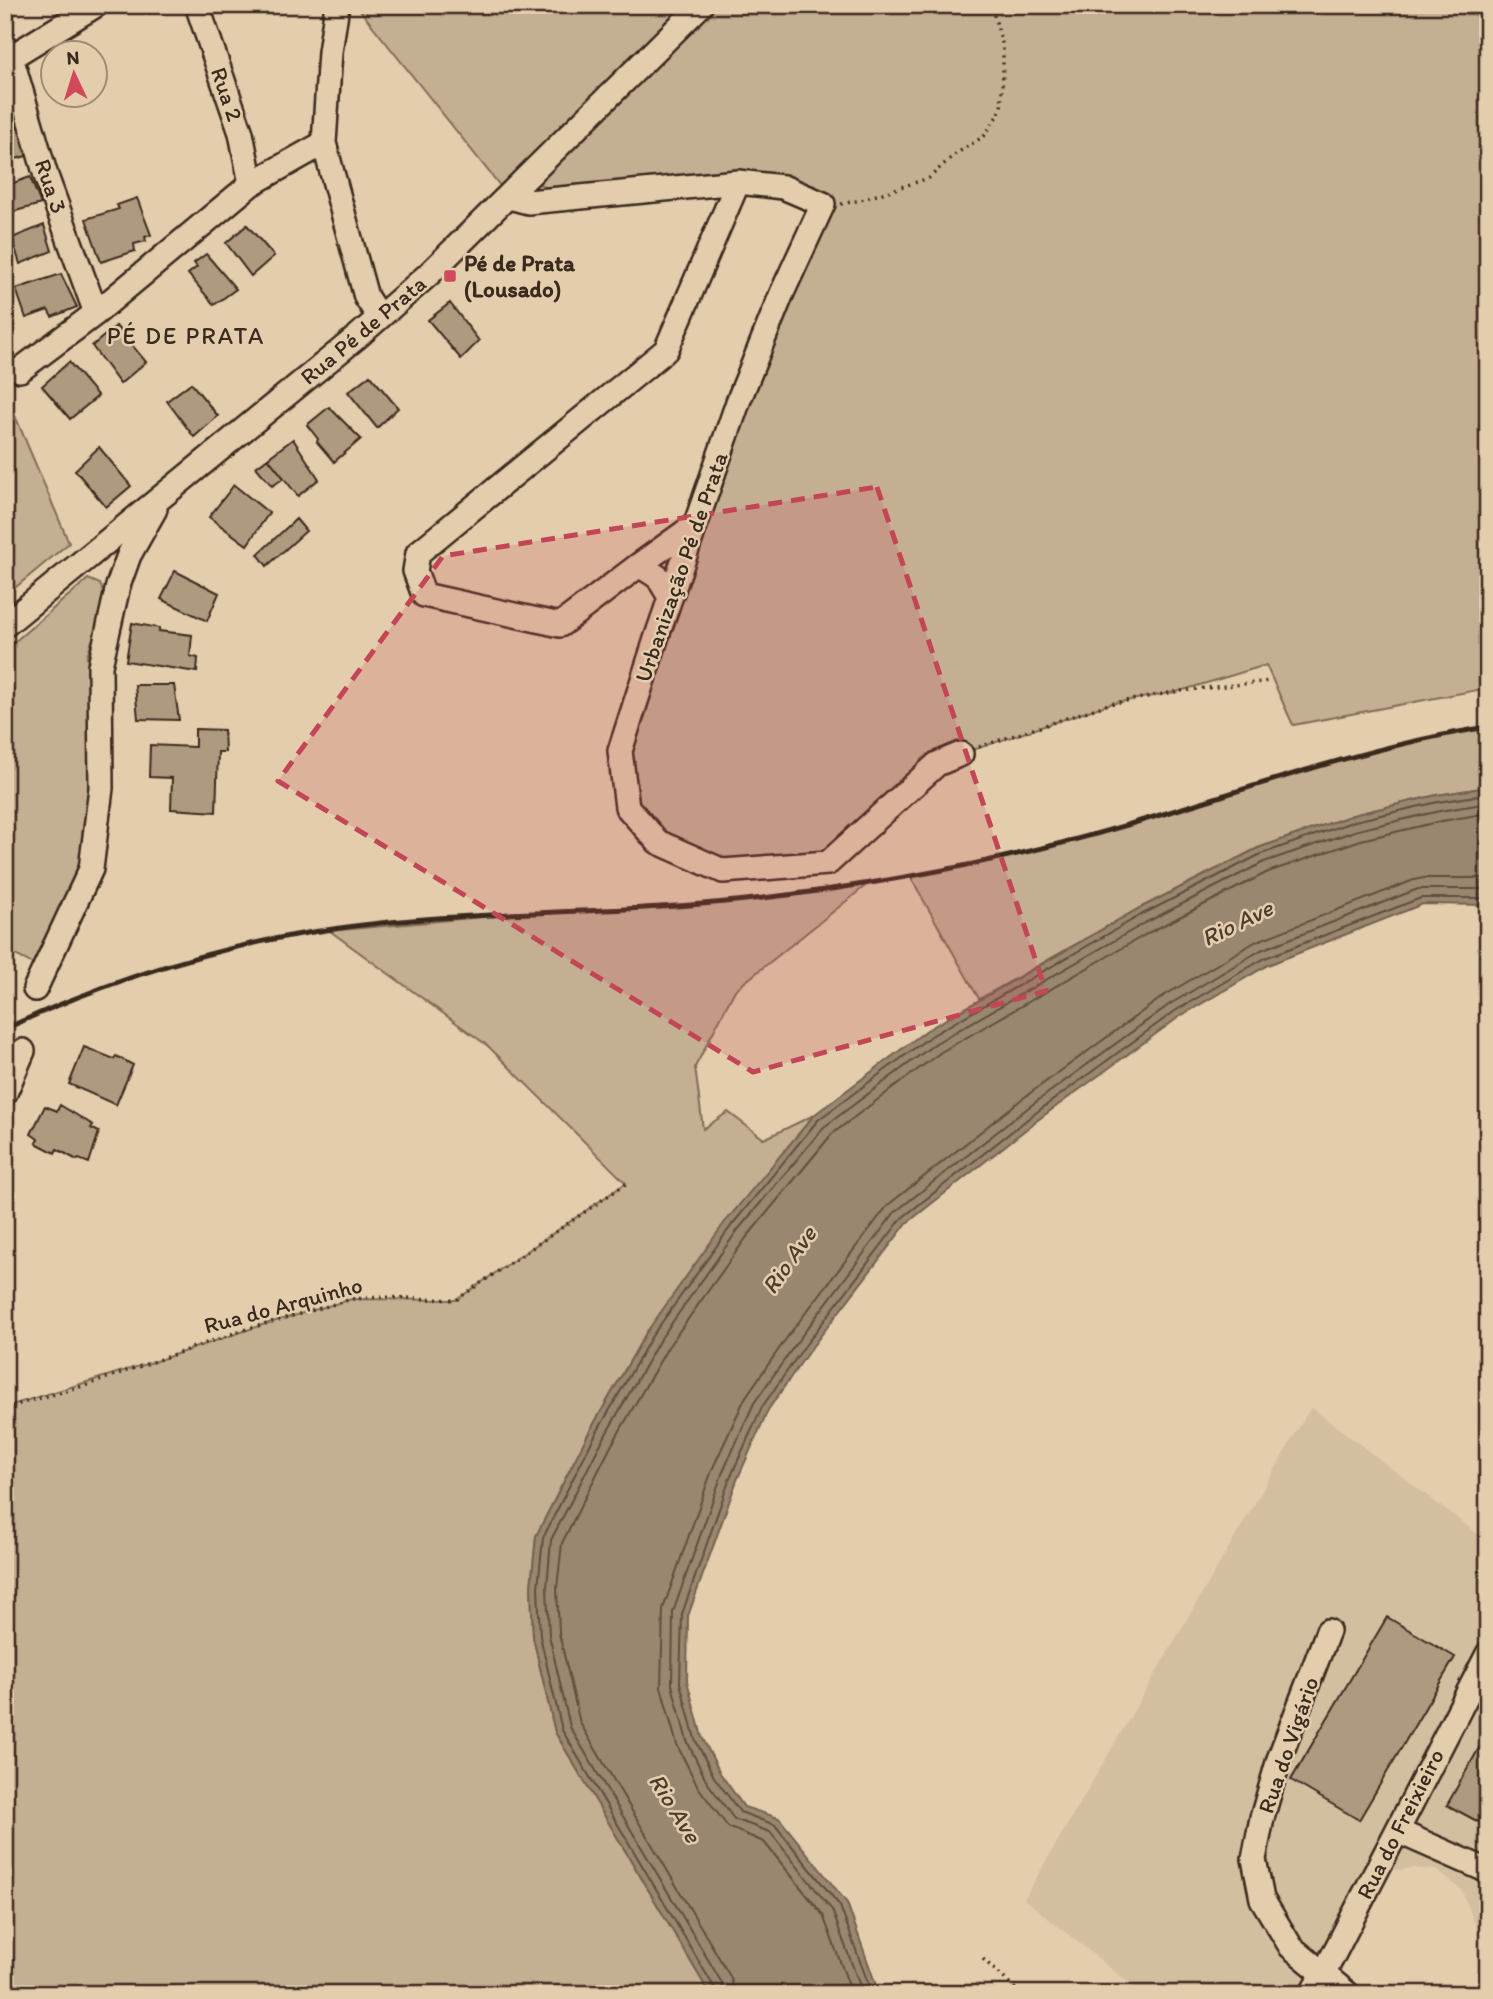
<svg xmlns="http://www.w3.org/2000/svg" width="1493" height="1999" font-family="Itim,sans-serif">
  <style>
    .built { fill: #d3bea0 }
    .green { fill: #c5af93; stroke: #806c58; stroke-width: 2 }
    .water { fill: #9a876f; stroke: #74624f; stroke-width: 2 }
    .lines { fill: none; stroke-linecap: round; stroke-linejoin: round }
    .shore { stroke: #614f3e; stroke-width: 2 }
    .building { fill: #af9a80; stroke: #3b2a1e; stroke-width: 2 }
    .minor-casing { stroke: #3b2a1e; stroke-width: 28 }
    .path { stroke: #3b2a1e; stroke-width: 3.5; stroke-dasharray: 2 5; stroke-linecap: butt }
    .minor { stroke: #e3cdad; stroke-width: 23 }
    .rail { stroke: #3b2a1e; stroke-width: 5 }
    .marked { fill: #c24655; fill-opacity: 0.2; stroke: #c24655; stroke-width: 5; stroke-dasharray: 14 9; stroke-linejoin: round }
    .poi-dot { fill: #d1495b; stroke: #e3cdad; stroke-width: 2.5 }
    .labels { text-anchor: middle; stroke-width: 5; stroke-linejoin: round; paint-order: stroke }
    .street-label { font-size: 23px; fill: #3b2a1e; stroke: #e3cdad }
    .poi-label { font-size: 23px; font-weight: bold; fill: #3b2a1e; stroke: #e3cdad; text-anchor: start }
    .neighbourhood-label { font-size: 24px; letter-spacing: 2px; fill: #3b2a1e; stroke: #e3cdad }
    .water-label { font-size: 24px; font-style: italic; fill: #4e3d2e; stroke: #e3cdad }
  </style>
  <rect width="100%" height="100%" fill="#e3cdad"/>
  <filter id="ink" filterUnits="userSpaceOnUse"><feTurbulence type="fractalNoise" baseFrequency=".0143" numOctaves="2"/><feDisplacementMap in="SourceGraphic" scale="14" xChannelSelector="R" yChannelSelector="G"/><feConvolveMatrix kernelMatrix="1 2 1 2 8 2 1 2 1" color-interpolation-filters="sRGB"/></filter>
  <g filter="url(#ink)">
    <path class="built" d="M1311,1407L1488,1542V1956L1461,1889L1436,1870L1411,1868L1365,1875L1302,1994H1143L1024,1899Z"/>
    <path class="green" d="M356,5H701L509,197Z
      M713,5H1488V688L1293,725L1266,665L1180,691L1109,704L961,754L828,863L723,871L627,807L620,751L823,204L783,187L571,198L536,183Z
      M5,392L69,543L5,596Z
      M88,579L100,584L107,603L87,655L101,788L78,878L35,965L5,950V650Z
      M1488,727V787L1437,795L1353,815L1258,848L1138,909L979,999L910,876C983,860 1057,846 1128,825C1247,789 1365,746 1488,727Z
      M869,883L735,990L695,1067L703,1129L728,1112L764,1139L814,1115L646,1333L587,1436L536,1536L531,1587L533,1637L555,1732L710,1994H6L5,1673L9,1666L5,1663V1407L153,1362L262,1325L352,1299L456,1300L626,1183L488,1046L330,931L527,913L716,903Z"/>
    <path class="water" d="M1488,787V905L1423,904L1268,965L1179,1017L1039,1119L907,1223L809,1351L768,1410L737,1480L688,1616L687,1681L702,1737L720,1773L744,1807L779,1818L847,1903L879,1994H710L555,1732L533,1637L531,1587L536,1536L587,1436L646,1333L725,1222L814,1115L927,1030L1138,909L1258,848L1353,815L1437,795Z"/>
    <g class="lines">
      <path class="shore" d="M715,1994L714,1987L562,1730L540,1636L538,1587L543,1538L593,1439L652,1336L731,1226L818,1120L931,1036L1141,915L1261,854L1355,821L1438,802L1488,794
        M724,1994L722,1983L570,1727L549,1635L547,1587L551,1540L601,1443L659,1341L737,1231L824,1127L936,1043L1145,923L1264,862L1358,830L1440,811L1488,803
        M735,1994L731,1978L580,1723L559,1633L557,1588L562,1543L610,1448L668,1347L746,1238L832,1134L941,1052L1150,932L1268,872L1361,840L1442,821L1488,813
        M852,1994L823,1915L764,1842L728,1827L698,1787L677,1745L661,1687L663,1609L712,1470L745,1398L788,1336L888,1205L1022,1099L1165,995L1255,942L1414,880L1424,878H1488
        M863,1994L832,1910L770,1832L734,1819L707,1782L687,1741L672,1685L673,1612L722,1474L754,1403L797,1342L895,1212L1029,1107L1170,1004L1261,950L1418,889H1488
        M872,1994L840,1906L775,1825L740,1812L714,1777L695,1739L680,1683L682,1614L730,1478L762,1407L804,1347L902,1218L1034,1114L1175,1011L1265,958L1421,898H1488"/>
    </g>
    <path class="building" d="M19,126L30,155L5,162V131Z
      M30,177L41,204L5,214V186Z
      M137,198L151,235L145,237L146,241L134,244L135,251L101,262L86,219L119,209L117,205Z
      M44,225L52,251L20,264L12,238Z
      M247,225L274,256L251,276L226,243Z
      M206,254L236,289L214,305L188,274L197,267L194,263Z
      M61,274L77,307L52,317L48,310L26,318L16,289Z
      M450,303L479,341L461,359L428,320Z
      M116,326L146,362L120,384L92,346Z
      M69,362L98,396L70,419L42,386Z
      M370,375L398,408L377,428L348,392Z
      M191,383L218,416L194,437L167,401Z
      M329,407L361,439L334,462L317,442L318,439L307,425Z
      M293,439L319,479L298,496L268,458Z
      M99,447L131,486L106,507L75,470Z
      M268,458L284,478L272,486L256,467Z
      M234,485L269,513L247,545L209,517Z
      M296,519L306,531L267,566L258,554Z
      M175,571L219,593L207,621L161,599Z
      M132,623L159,628V631L192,635L190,656L198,658L197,672L126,661Z
      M135,685H174L179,720L138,719Z
      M195,729L224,730L225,752H218L216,812L171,809L172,778L149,777L150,745L195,747Z
      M84,1047L114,1059L116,1056L133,1065L116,1105L69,1084Z
      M60,1105L93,1125L91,1128L99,1132L89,1163L79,1159L77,1160L57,1149L55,1153L36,1143L38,1139L31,1134L45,1106L57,1111Z
      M1387,1617L1455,1657L1359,1820L1291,1780Z
      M1488,1732V1827L1447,1805Z"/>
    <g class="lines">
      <defs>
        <path id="minor" d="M96,5L11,57L46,176L96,313
          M197,5L241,133L251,184
          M337,5L330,52L324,143L366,297L379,317
          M509,197L528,202L738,182L783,187L823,204L782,293L738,402L657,636L620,751L627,807L658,842L723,871L828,863L937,764L961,754
          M20,370L96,313L251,184L324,143
          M695,525L639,565L560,625L424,595L415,571L418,553L666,350L738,182
          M639,565L658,577L670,597
          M5,625L357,337L429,274L701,5
          M35,989L91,869L101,788L100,666L118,586L129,555L155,509
          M5,1093L23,1051
          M1328,1631L1279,1759L1262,1818L1254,1859L1262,1899L1291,1947L1348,1994
          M1397,1831L1488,1871
          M1311,1994L1324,1973L1488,1654"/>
      </defs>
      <use href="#minor" class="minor-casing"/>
      <path class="path" d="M841,204L861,200L929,178L954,155L984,136L1001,110L1003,72V46L991,5
        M979,747L1109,704L1180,691L1270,681
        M5,1408L87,1385L240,1331L352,1299L382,1297L456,1300L627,1183
        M983,1959L1021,1994
        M5,1991L7,1994"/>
      <use href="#minor" class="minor"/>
      <path class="rail" d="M5,1029C108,980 220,945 333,929C442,913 551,914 661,907C745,902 828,891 911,876C983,863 1056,846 1127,825C1246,790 1365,746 1488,727"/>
    </g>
  </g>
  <path class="marked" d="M877,487L1046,991L753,1072L278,781L443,556Z"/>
  <rect class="poi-dot" x="443" y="269" width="14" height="14" rx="3.5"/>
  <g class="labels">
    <g class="street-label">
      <text transform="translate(227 94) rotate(71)" y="8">Rua 2</text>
      <text transform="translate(51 186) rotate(71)" y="8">Rua 3</text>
      <text transform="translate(363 330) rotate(-40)" y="8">Rua Pé de Prata</text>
      <text transform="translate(681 567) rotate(-71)" y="8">Urbanização Pé de Prata</text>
      <text transform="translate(283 1305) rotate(-15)" y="8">Rua do Arquinho</text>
      <text transform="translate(1288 1745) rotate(-71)" y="8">Rua do Vigário</text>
      <text transform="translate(1400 1824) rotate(-63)" y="8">Rua do Freixieiro</text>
    </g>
    <g class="poi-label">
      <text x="464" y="271">Pé de Prata<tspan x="464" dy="26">(Lousado)</tspan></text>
    </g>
    <g class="neighbourhood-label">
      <text x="186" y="344">PÉ DE PRATA</text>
    </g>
    <g class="water-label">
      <text transform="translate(1237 923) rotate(-26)" y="8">Rio Ave</text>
      <text transform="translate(789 1260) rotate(-55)" y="8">Rio Ave</text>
      <text transform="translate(675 1808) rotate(58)" y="8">Rio Ave</text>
    </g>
  </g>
  <rect width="1493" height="1999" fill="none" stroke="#e3cdad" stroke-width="28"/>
  <rect x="14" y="14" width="1465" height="1971" fill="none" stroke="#3b2a1e" stroke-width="2.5" filter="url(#ink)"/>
  <g transform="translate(74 74) rotate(356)"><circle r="33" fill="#e3cdad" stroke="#a08c74" stroke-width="2"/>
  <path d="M0-5L12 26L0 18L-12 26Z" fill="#d1495b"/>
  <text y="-10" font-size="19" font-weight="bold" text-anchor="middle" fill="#3b2a1e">N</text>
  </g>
</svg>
